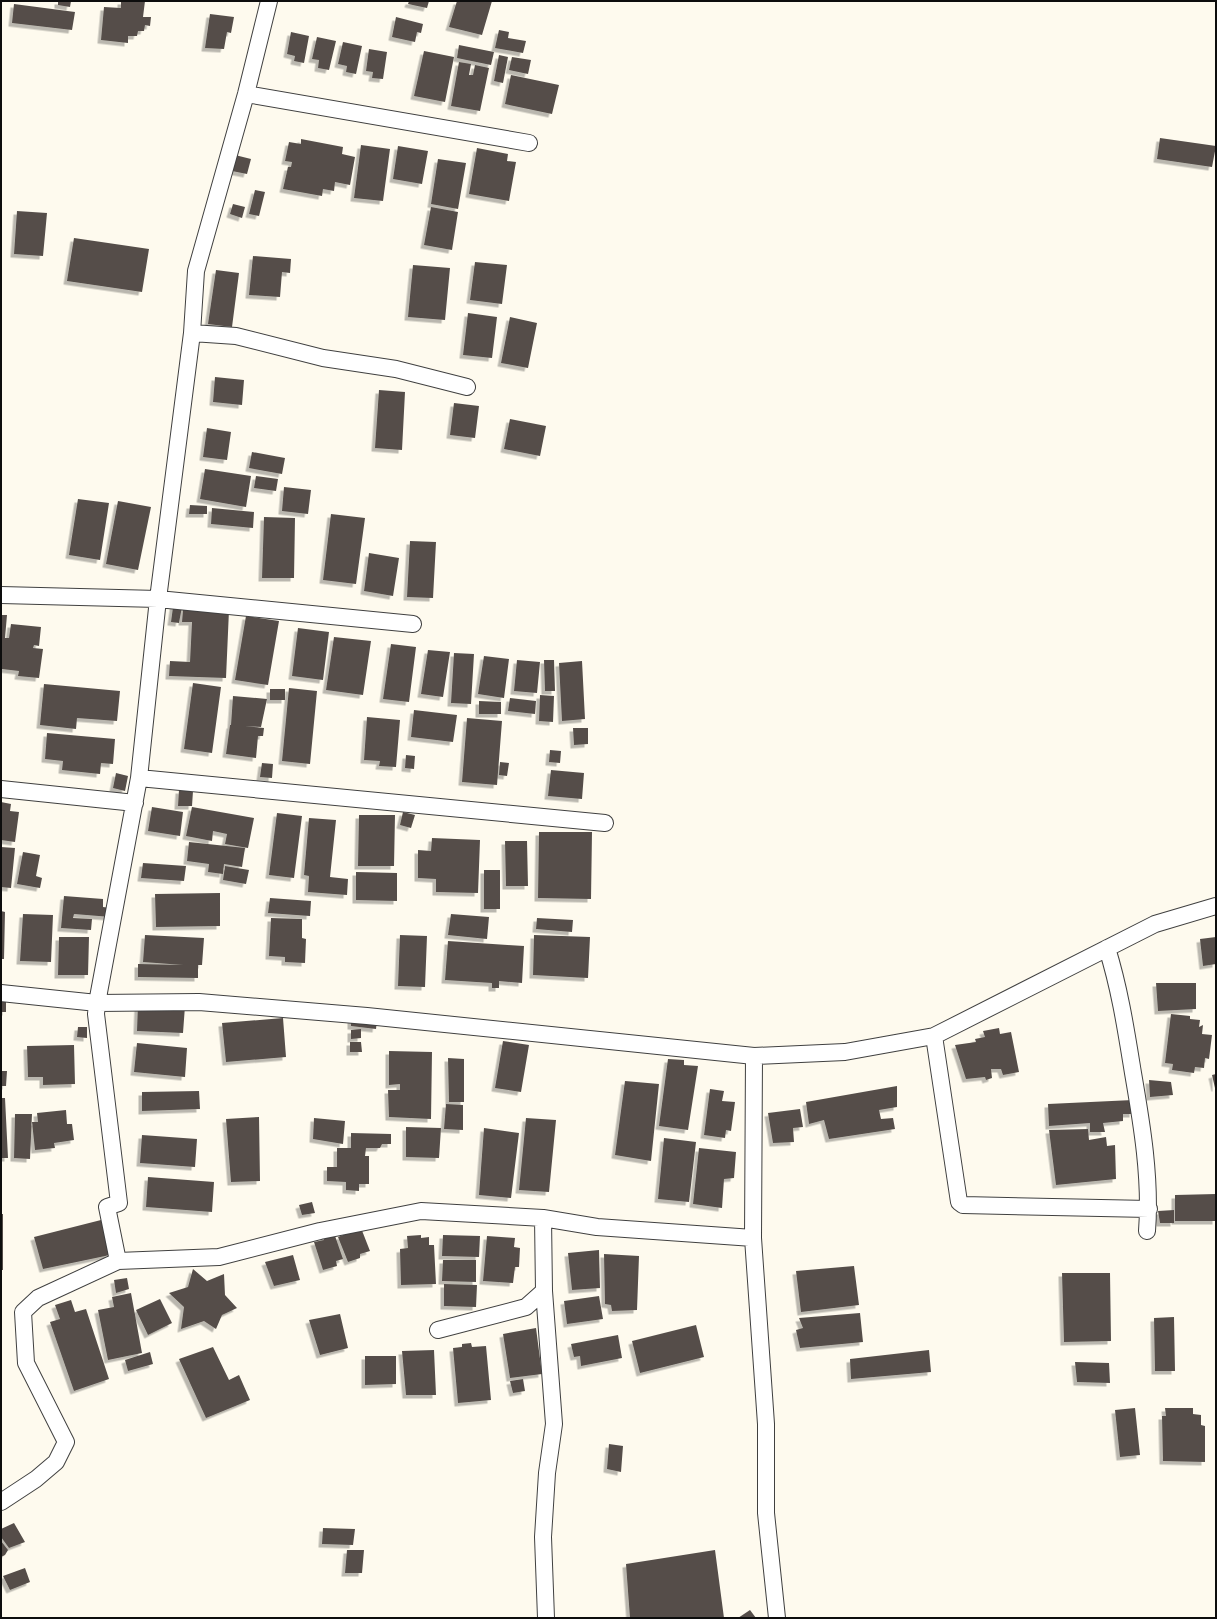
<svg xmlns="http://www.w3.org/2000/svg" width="1217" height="1619" font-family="'Roboto Serif',serif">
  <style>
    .building { fill: #554e4a; filter: url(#shadow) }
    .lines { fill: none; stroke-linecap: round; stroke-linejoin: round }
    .minor-casing { stroke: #404040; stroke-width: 18 }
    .minor { stroke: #fff; stroke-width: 16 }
  </style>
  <defs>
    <filter id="shadow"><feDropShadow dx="-3.5" dy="3.5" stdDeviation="0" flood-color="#0004"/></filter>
  </defs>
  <rect width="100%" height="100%" fill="#fefaee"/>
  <path class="building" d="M58,1H71L70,7L58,5Z
    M121,1H145L143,17H151L150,26L145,25L144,31H138L137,36H128V43L101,40L104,7L121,8Z
    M409,1H429L427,8L408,4Z
    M457,1H492L482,35L449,27Z
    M14,4L75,12L72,30L12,23Z
    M210,14L234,17L231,33L227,32L224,49L205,48Z
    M396,17L423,24L421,33L417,32L415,42L392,37Z
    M499,30L509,32L508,38L526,41L523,53L495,48Z
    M291,32L309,36L304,63L294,61L295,56L287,54Z
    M317,37L336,41L329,70L318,68L319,60L312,59Z
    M343,42L362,46L356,74L346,72L347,66L338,64Z
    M459,45L494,52L491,65L457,58Z
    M369,49L387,52L383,79L372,78L373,72L366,71Z
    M424,51L454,57L445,102L414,96Z
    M499,55L508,57L503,83L494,81Z
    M512,57L531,60L528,74L509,70Z
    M459,62L471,64L469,75H473L475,65L489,68L480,111L451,106Z
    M511,75L559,85L552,114L505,104Z
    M1160,138L1216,146L1212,167L1157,159Z
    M301,139L343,147L342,154L355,157L350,185L335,182L334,191L323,189L322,196L283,189L288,167H291L292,162L285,161L289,142L301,144Z
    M361,145L390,149L383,201L354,198Z
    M398,146L428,151L422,184L393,179Z
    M477,148L508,154L507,161L516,162L509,201L469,194Z
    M235,155L251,159L247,174L232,171Z
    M438,159L466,163L458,209L431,204Z
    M255,190L265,192L259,216L249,214Z
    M233,204L245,207L242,218L230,214Z
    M431,207L458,212L452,250L424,245Z
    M17,211L47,213L43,256L14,254Z
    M74,238L149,249L142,292L67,281Z
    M253,256L291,259L290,273L282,272L280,297L249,295Z
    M475,262L507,265L502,304L470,300Z
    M413,265L450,268L445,320L408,317Z
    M216,270L239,273L232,327L208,324Z
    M468,313L497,317L492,358L463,355Z
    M510,317L537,323L528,368L501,363Z
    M215,377L244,380L242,405L213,402Z
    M379,390L405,392L402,450L375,448Z
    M454,403L479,406L475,438L450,435Z
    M510,419L546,426L540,456L504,449Z
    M207,428L231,432L227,460L203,457Z
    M252,452L285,458L282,474L249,468Z
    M205,469L251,476L246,507L200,499Z
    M256,476L278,479L276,491L254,488Z
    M284,487L311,490L308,514L282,511Z
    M78,499L109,503L100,560L69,555Z
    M118,501L151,507L138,570L106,564Z
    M190,505L207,506V514H189Z
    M212,508L254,512L253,528L211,524Z
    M331,514L365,518L356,584L323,580Z
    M264,517L295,518L294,578H262Z
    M410,541L436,542L433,598L407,597Z
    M369,553L399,558L393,596L364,591Z
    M184,599L229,610L226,678L169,676L170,661L190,662L192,622H182Z
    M174,600L183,601L179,623L171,622Z
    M1,615H7L5,638H9L11,624L41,627L39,646L34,645L33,648L43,649L39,678L18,676L19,671L2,669Z
    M246,616L279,621L268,685L235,680Z
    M298,628L329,632L323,680L292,676Z
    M334,637L371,641L363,695L326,690Z
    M391,644L416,647L409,702L383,699Z
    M428,650L450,652L443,697L421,694Z
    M454,653L474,654L471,704L451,703Z
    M484,656L509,659L504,698L478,694Z
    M517,660L540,662L537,693L514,691Z
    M544,660H554L555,691H545Z
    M582,661L585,719L562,721L559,663Z
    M193,683L221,687L212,753L184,749Z
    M44,684L120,691L117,721L77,718L76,729L40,725Z
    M289,688L317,691L310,764L282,761Z
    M270,689H285V700H270Z
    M540,695L554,696L553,722L539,721Z
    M233,696L267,699L261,727L245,726L264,728L263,736H258L256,758L226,754L230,725H231Z
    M510,698L536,701L535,714L508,711Z
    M479,701L501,702V714H479Z
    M414,710L457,715L453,742L411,737Z
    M367,717L400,720L396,767L379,766L380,761L364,760Z
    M467,718L502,721L497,785L462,782Z
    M573,728H588V744L574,745Z
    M47,733L115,739L113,764L101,763L100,774L62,770L63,761L45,759Z
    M550,750L561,751L560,763L549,762Z
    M406,755L415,756L414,769L405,768Z
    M500,762L509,763L507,776L499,775Z
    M262,763L273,764L272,778L260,777Z
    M551,770L584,773L582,799L548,796Z
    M116,773L128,776L125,791L113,788Z
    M179,790L193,791L192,806H178Z
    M1,802L11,804L10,811L19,812L15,842L1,840Z
    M152,807L183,812L180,836L148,831Z
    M192,807L254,818L248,848L225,844L227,834L213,831L212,841L186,836Z
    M403,812L415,815L411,828L400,825Z
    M277,813L302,816L294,878L269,875Z
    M359,815H395L394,866H358Z
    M309,818L336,820L330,877L348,879L347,895L308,892L309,876L304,875Z
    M539,832H592L591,899L538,898Z
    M432,838L480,840L478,893L436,892V879L418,878V850L431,851Z
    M505,841H527L528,886H506Z
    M189,842L245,848L242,867L224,864L223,874L208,872L209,864L187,861Z
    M1,847L15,848L11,888L1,887Z
    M23,852L40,855L36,876L42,878L40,888L17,884Z
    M143,863L186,866L184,881L141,878Z
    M225,866L249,870L246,884L223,880Z
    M484,870H500V909H484Z
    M356,872L397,873V901L356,900Z
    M220,893V926L156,927L155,894Z
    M64,896L103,899V907L111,908V917L74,914L73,918L92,919L91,930L61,928Z
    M270,898L311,901L310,916L268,913Z
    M1,911L5,912L4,959H1Z
    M23,914L53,915L51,962L20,961Z
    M451,914L489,917L487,939L448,935Z
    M271,918L302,919V938L306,939L305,963L285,962V957L269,956Z
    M537,918L573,920L572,932L536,929Z
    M145,935L204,938L202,965H198V978L138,977V964L183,965L143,962Z
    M400,935L427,936L425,987L398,986Z
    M534,935L590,937L588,978L533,975Z
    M59,937H89L88,975H58Z
    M1216,937V964L1203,966L1200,939Z
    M448,941L524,946L522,983L499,981V988H492V983L445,980Z
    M1156,983H1196V1009L1158,1011Z
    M1,1000H6V1012H1Z
    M138,1004L185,1006L183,1033L137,1031Z
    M1171,1014L1190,1016V1019L1200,1020L1199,1027L1203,1025L1202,1034L1212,1035L1209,1059L1205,1058L1204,1068L1195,1067L1194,1073L1172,1070L1173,1064L1165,1063Z
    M351,1017L377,1020L376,1029L351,1026Z
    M283,1018L286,1057L226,1062L222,1023Z
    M78,1027H87V1038L77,1037Z
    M999,1028L1000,1034L1011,1032L1019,1072L1003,1075L1001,1069H991L992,1078L986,1080L985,1077L966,1079L955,1045L976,1042L975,1039L985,1037L983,1031Z
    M361,1029V1038L351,1039V1030Z
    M503,1041L529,1045L521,1092L495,1088Z
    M350,1042H361L362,1052H350Z
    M137,1043L187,1048L185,1077L134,1072Z
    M74,1045L75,1084L43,1085V1077H28L27,1046Z
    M389,1051L432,1052L431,1119L389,1117L388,1090H400V1084L389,1085Z
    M448,1058L464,1059V1102H449Z
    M668,1059L684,1060V1065L698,1066L688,1130L659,1126Z
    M1,1071H7L6,1086H1Z
    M1216,1074V1088H1215L1212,1075Z
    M1149,1080L1171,1082L1173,1095L1150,1097Z
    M625,1081L659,1084L651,1161L615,1155Z
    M897,1086V1107L879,1110L881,1119L893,1118L895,1129L829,1139L824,1120L809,1124L806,1102Z
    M710,1089L724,1091L722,1101L735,1102L731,1131L726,1130L725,1138L704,1135Z
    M199,1091L200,1109L142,1111V1092Z
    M1,1098H5L8,1158H1Z
    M1133,1100V1114H1123V1121L1103,1123L1105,1132H1090V1123L1049,1126L1048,1104Z
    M446,1104L463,1105V1130L444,1129Z
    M800,1109L803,1127L793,1128L794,1142L773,1143L768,1113Z
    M66,1110L67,1124H72L74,1140L54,1143L55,1148L35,1150L32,1122H38L37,1113Z
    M15,1114H32L30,1159L14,1158Z
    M259,1117L260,1181L231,1182L226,1119Z
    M314,1118L345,1121L343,1144L313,1139Z
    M526,1118L556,1120L549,1192L519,1190Z
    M406,1127L441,1128L439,1158L406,1157Z
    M484,1128L519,1133L511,1198L479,1195Z
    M1088,1129L1089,1140L1106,1137L1107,1146L1115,1145L1116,1179L1056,1185L1049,1130Z
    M351,1133L391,1134V1144H382L380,1148H366L365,1156H369V1184H359V1191L346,1190V1182L327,1181V1167H337V1148H351Z
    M142,1135L197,1139L195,1167L140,1163Z
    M664,1138L696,1142L689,1202L658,1199Z
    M699,1148L736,1152L734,1178L724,1179L722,1208L693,1204Z
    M148,1177L214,1182L212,1212L146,1207Z
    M1216,1194V1221H1175V1195Z
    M312,1202L315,1213L302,1215L299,1205Z
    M1174,1210V1223H1160L1158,1211Z
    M1,1214H3V1270H1Z
    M101,1220L110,1255L43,1269L34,1237Z
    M361,1228L370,1251L360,1254V1258L348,1262L338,1237Z
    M334,1233L343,1259L336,1261L337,1266L323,1270L314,1242L324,1240L323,1235Z
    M421,1235V1238L429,1237V1245H434L436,1284L401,1285L400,1249L408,1248L407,1236Z
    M443,1235L480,1236L479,1257L442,1256Z
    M487,1236L515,1238L514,1247L520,1248L519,1267H515L513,1283L483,1281Z
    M599,1250L600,1288L572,1290L568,1253Z
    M604,1254L639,1256L637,1310L612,1311L611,1305L605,1304Z
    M293,1255L300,1280L274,1286L265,1262Z
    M443,1260H476V1282L442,1281Z
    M854,1266L859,1305L801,1312L796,1271Z
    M193,1269L207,1281L224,1274L225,1295L237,1308L222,1315L216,1329L204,1321L181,1329L184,1307L169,1293L188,1287Z
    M1062,1273H1110L1111,1341L1064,1342Z
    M127,1278L129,1289L116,1293L114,1280Z
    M444,1284L477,1285L476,1307L444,1306Z
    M131,1293L142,1353L108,1360L98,1310L114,1307L112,1297Z
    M599,1296L603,1319L567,1324L564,1301Z
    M160,1299L172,1323L148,1335L136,1310Z
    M71,1300L75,1312L86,1309L109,1379L74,1391L50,1322L60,1319L55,1305Z
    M860,1313L863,1342L800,1348L796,1330L803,1328L799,1318Z
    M340,1314L348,1348L320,1355L309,1320Z
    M1174,1317L1175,1371H1155L1154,1318Z
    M696,1325L704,1357L640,1373L632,1341Z
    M536,1328L542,1374L510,1378L503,1334Z
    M618,1335L622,1358L581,1366L580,1356L574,1357L571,1344Z
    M471,1343L472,1347L486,1346L491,1400L458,1403L453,1348L462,1347V1344Z
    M213,1347L229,1380L239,1375L250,1400L206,1418L179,1359Z
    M434,1350L436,1395H406L402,1351Z
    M929,1350L931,1372L851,1379L850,1359Z
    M150,1352L153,1364L128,1371L125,1360Z
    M365,1356H396V1384L365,1385Z
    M1075,1362L1109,1363L1110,1383L1077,1382Z
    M523,1379L525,1391L513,1393L510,1381Z
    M1135,1408L1140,1455L1120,1457L1115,1410Z
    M1165,1408H1193V1414L1201,1415V1425L1205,1426V1462L1163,1461L1162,1416H1166Z
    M609,1444L623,1446L621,1472L607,1469Z
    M14,1523L25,1542L9,1548L1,1537V1529Z
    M323,1528L355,1529L353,1545L322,1544Z
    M1,1541L8,1550L5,1555L1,1557Z
    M347,1550H364L362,1573H345Z
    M715,1550L724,1618H630L626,1564Z
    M25,1568L30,1582L10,1590L3,1576Z
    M750,1610L756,1618H738Z"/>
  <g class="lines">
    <defs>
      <path id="minor" d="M246,94L529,143
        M192,333L236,336L323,358L396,369L467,387
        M1,595L158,599L413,624
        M139,778L605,823
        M1,789L135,803
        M1107,948C1120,990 1126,1030 1133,1073C1142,1125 1151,1179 1147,1231
        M1,993L97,1003L199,1002L367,1016L754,1056L845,1052L934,1036L1155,924L1216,906
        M934,1036L959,1202L963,1205L1149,1209
        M754,1056L753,1238L766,1424V1513L777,1618
        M118,1261L107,1207L119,1203L96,1014L97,1003L139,778L158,599L192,333L196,271L246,94L269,1
        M544,1291L554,1424L547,1473L543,1537L546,1618
        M438,1330L526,1307L544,1291L543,1218
        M1,1502L36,1479L56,1462L66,1442L26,1363L23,1312L38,1298L118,1261L219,1257L320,1231L421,1211L543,1218L597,1227L753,1238"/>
    </defs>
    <use href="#minor" class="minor-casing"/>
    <use href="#minor" class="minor"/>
  </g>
  <rect width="1217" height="1619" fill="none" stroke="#0d0d0d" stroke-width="4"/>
</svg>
